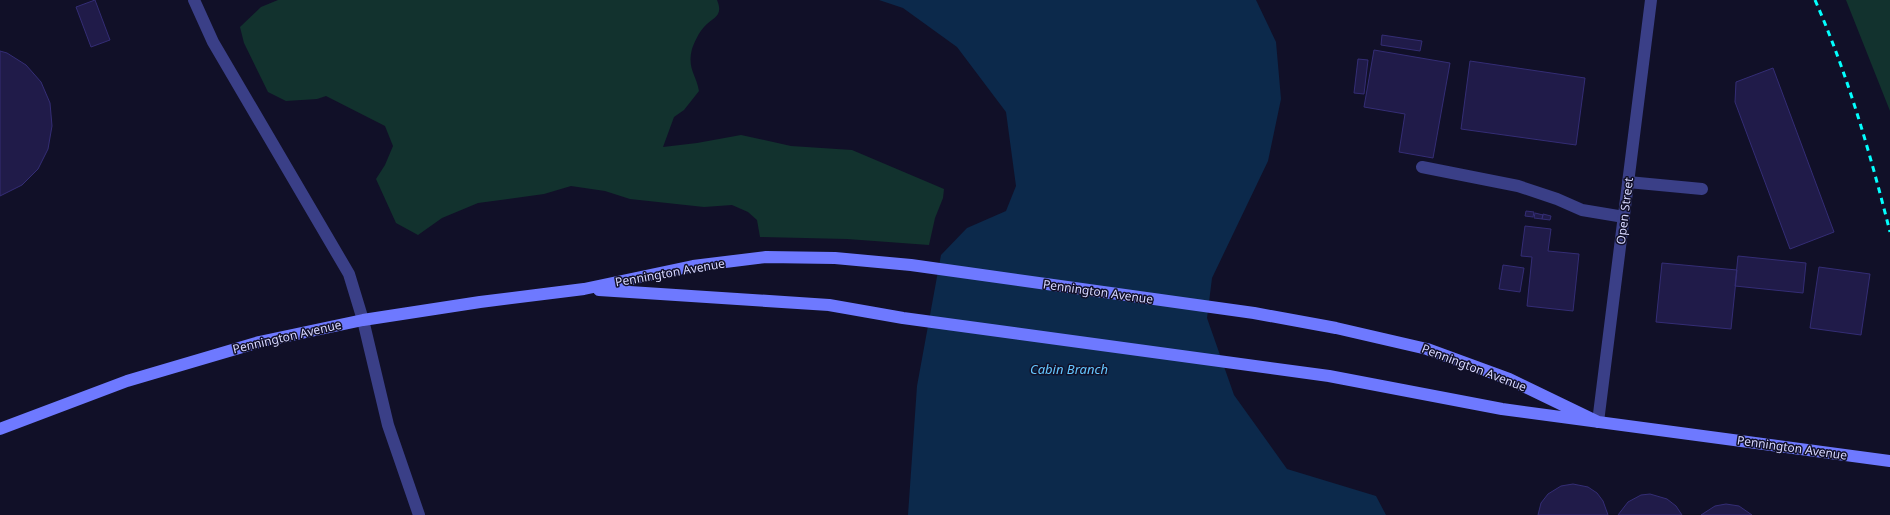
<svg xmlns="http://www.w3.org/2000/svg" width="1890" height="515" font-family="'Noto Sans',sans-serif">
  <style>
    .green { fill: #12322e }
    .water { fill: #0c294b }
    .building { fill: #201b49; stroke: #342d75 }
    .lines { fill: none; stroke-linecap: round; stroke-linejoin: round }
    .lane { stroke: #3a3f87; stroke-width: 12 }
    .street { stroke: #3a3f87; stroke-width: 12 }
    .secondary { stroke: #6e79ff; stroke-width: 12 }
    .rail { stroke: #03fffe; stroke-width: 3; stroke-dasharray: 6 5; stroke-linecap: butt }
    .labels { text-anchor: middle; stroke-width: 3; stroke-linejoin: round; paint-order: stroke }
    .street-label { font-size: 12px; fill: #d7d7ff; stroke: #111028 }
    .water-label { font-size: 13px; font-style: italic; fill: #65c7ff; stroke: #111028 }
  </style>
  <rect width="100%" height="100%" fill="#111028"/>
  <path class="green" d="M278,0H717C724,17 713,17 704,27C699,32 694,43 692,49C687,69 696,74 699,91L684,110L674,117L663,147L697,143L741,135L791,146L852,150L944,189L943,198L935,218L929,245L847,239L760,237L757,220L748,212L732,205L704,207L630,199L605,191L571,186L544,194L478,203L442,218L418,235L396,223L376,179L385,165L393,146L385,126L326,96L317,99L286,101L268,92L244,43L240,27L261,7Z
    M1846,0H1890V111Z"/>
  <path class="water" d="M879,0H1256L1276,42L1281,99L1268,161L1212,278L1207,318L1234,395L1287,469L1376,496L1386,515H908L917,386L941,255L967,228L1006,211L1016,186L1006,112L957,47L903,8Z"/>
  <path class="building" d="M95,0L110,40L91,47L76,7Z
    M1382,35L1422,41L1420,51L1381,45Z
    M1374,50L1450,63L1433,158L1399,152L1405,114L1364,107Z
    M0,51L7,53L26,65L41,82L50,103L52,126L48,149L38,169L22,185L0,196Z
    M1358,59L1368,60L1364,94L1354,93Z
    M1470,61L1585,78L1576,145L1461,129Z
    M1773,68L1834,232L1790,249L1735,102L1736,82Z
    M1526,211L1534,212L1533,217L1525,216Z
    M1535,213L1543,215L1542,219L1534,218Z
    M1543,214L1551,216L1550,220L1542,219Z
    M1525,226L1551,229L1548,251L1579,254L1573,311L1527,306L1532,257L1521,256Z
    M1738,256L1806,263L1803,293L1735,286Z
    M1662,263L1737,270L1731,329L1656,322Z
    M1503,265L1524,268L1520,292L1499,289Z
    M1819,267L1870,274L1861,335L1810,328Z
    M1573,484L1588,487L1597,493L1603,501L1608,515H1538L1541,503L1548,494L1561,486Z
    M1650,494L1667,499L1676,506L1682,515H1618L1628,502L1641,495Z
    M1726,504L1739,506L1752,515H1701L1715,506Z"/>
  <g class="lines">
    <path class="lane" d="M194,0L213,42L349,274L363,320L388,425L419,515
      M1422,167L1518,186L1557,199L1582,210L1624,217
      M1628,182L1702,189"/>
    <path class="street" d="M1598,422L1651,0"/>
    <path class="secondary" d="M599,290L829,305L903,318L1329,376L1502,409L1890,461
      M0,429L127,381L259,342L363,320L480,302L584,289L693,266L766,257L835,258L911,265L1254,313L1336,328L1427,349L1509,379L1598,422"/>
    <path class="rail" d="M1815,0C1848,75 1870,153 1890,232"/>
  </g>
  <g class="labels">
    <g class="street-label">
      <text transform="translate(1625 211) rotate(-83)" y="4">Open Street</text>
      <text transform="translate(670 273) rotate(-10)" y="4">Pennington Avenue</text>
      <text transform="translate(1098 292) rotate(8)" y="4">Pennington Avenue</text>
      <text transform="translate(287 337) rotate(-13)" y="4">Pennington Avenue</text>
      <text transform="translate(1474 368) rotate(21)" y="4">Pennington Avenue</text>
      <text transform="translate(1792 448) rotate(8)" y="4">Pennington Avenue</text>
    </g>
    <g class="water-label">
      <text x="1069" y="374">Cabin Branch</text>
    </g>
  </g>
</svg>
